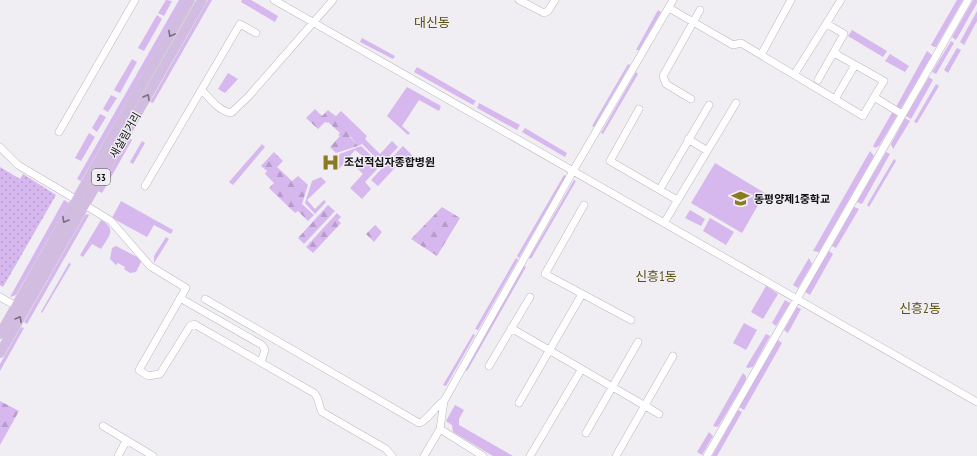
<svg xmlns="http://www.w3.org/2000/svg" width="977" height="456" font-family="'PT Sans Narrow','Noto Sans KR',sans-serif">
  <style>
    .green { fill: #d6b7ee }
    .forest { fill: url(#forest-firs) }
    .park { fill: url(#park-dots) }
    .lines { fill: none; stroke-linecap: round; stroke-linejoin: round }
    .minor-casing { stroke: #bbb8be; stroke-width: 8 }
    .major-casing { stroke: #cacacb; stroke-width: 10 }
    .minor { stroke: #fff; stroke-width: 7 }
    .major { stroke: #d2bce2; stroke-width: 9 }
    .oneway { stroke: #7b6e84 }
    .labels { text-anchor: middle; stroke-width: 3; stroke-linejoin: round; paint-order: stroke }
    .shield { fill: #f0edf3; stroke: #535255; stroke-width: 1 }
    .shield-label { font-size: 10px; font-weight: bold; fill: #100f11 }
    .street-label { font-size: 11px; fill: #100f11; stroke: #f0edf3 }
    .poi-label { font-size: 11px; font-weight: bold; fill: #100f11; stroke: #f0edf3; text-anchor: start }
    .quarter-label { font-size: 13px; fill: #5a5011; stroke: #f0edf3 }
  </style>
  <defs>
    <pattern id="forest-firs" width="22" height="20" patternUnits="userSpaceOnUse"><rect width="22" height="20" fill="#d6b7ee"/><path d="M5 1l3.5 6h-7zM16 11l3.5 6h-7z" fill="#b79ccb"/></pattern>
    <pattern id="park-dots" width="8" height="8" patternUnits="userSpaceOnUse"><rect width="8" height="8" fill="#d6b7ee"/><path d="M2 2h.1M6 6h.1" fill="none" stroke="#b79ccb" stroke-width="1.8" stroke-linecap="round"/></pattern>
  </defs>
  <rect width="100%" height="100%" fill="#f0edf3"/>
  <path class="green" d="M166,0L172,1L164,16L158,13Z
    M179,0H185L81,181L77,179Z
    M208,0H212L153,103L150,102Z
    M242,0H251L278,16L275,22L241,2Z
    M957,0H963L936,47H934L931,45Z
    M973,0H977V3L956,40L952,37Z
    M658,10L661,12L639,50H636Z
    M977,11V21L964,45L960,42Z
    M157,15L162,19L144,51L138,48Z
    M852,30L887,51L883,57L848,36Z
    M362,38L395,56L393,59L360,42Z
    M951,41L954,43L936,74L932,72Z
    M957,48L961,50L948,73L944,70Z
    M927,51L932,55L900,110L896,107Z
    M890,54L909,66L905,72L885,61Z
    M132,59L137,62L120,93L114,90Z
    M628,64L630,65L594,127L592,126Z
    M417,67L476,101L473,105L414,72Z
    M636,72L638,74L603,134L601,133Z
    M228,73L238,79L225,93L218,89Z
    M929,77L933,80L911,119L906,116Z
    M936,84L939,86L917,123L914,122Z
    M407,87L441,106L439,111L419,100L402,126L410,133L408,135L387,116Z
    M111,95L117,98L108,112L103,109Z
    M479,103L520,125L517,130L477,108Z
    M341,111L367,136L365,139L380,154L392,141L398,147L382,164L362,144L358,146L335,117Z
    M893,111L898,114L879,146L875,148L873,146Z
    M100,114L106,117L97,132L92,128Z
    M905,118L910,121L893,149L891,144Z
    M525,128L567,153L565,157L522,132Z
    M89,133L95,137L81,161L75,158Z
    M129,138L132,140L102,193L98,191Z
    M142,141L145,143L133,164L130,162Z
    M262,144L265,147L233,185L229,182Z
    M361,146L381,165L365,182L371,189L362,199L350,188L363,174L355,166L364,157L355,150L338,170L333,165L337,155Z
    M403,146L415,158L411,162L405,157L378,186L371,180Z
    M870,151L874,156L819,252L813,251Z
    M886,152L890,154L862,204L857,202Z
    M894,159L896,161L869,207L867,205Z
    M715,163L765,193L742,233L691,203Z
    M564,175L566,176L519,258L517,256Z
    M321,177L326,182L307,200L315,209L324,200L326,202L315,214L305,203L312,181Z
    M574,180L576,181L531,259L529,258Z
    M64,200L69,203L16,295L10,297Z
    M121,201L173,230L171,234L154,225L147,237L112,218Z
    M854,207L859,209L836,248L832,246Z
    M690,210L705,219L701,226L685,218Z
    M88,214L89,215L27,324L24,322L85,215Z
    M710,218L734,232L726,245L703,231Z
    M101,220C117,229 109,236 101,249L92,244L83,257L80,255Z
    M166,237L169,239L154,263V256Z
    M116,246L141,259V262L136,272L130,273L124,269L125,267L118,263L116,265L110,259L112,248Z
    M829,251L833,254L810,295L805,292Z
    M516,258L518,260L478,330L475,329Z
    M809,258L812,264L798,288L793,285Z
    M69,263L71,264L42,313L41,312Z
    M524,266L526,267L467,371L465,370Z
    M766,286L778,294L763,319L751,312Z
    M785,300L790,303L776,326L772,323Z
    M797,307L801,309L788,333L784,330Z
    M744,323L757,330L746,350L733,343Z
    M21,327L24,328L0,371V364Z
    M473,334L475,335L446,386L443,385Z
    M766,334L770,336L753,367L748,368L746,367Z
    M778,340L782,343L744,410L739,407Z
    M743,373L746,376V380L718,427L713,426Z
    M455,405L464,410L459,419V425L513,456H493L453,432L452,425L446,421Z
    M738,410L742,412L717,456H712Z
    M709,432L713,436L702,455L697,452Z"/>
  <path class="forest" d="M315,109L322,116L328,110C335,117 355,125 350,137L358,146L336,153L330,147L340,136L338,135L340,133L328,122L327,123L325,122L318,129L306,118Z
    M274,152L283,161L277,167L292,181L298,176L308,185L302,204L314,215L308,221L298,211L295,213L269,188L274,183L265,174L267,171L261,166Z
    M328,205L335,211L304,244L298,238Z
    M442,207L460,218L437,256L411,239Z
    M337,213L341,217L338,220L341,223L313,253L306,247Z
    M375,225L382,232L374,242L366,234Z
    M0,401L19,411L0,445Z"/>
  <path class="park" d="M0,167L20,179L23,174L56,195L3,287L0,285Z"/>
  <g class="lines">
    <defs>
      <path id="minor" d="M274,0L977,402
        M519,0L544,13L548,11L555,0
        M669,8L733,45L741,43L863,116L874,97L902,114
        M834,53L884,81L874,97
        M761,55L791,0
        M794,75L841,0
        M818,80L844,34L827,24
        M203,91C210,99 219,111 231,113L248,97L333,0
        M691,99L666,84L663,76L700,10
        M835,99L855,65
        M639,109L610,161L677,200
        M59,132L135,0
        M688,139L706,150
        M0,147L18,165L77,200
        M145,186L240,24L256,33
        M660,189L709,105
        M85,205L111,221L150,266L186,288L139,370L148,376L160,374L190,326L194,324L314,393C320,399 318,405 322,412L386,449L392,456
        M584,205L545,274L631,320
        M664,223L736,103
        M0,297L16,306
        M180,298L262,345L265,350L261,362
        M205,299L419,423C429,420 434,407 444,401
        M511,328L659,414
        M489,366L530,297
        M519,403L582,294
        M103,426L153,456
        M586,433L638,342
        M118,456L126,441
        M424,456L440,429
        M483,456L440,429L444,401L573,171L673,0
        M530,456L581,370
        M616,456L673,356
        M707,456L968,0"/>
      <path id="major" d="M0,334L190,0
        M0,353L202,0"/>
    </defs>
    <use href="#minor" class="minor-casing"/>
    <use href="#major" class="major-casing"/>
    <use href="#minor" class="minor"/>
    <use href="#major" class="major"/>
  </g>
  <defs><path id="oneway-chevron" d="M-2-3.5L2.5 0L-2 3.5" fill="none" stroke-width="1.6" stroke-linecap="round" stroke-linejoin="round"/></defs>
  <g class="oneway">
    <use href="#oneway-chevron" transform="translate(171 34) rotate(119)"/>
    <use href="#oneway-chevron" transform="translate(147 97) rotate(-60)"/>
    <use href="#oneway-chevron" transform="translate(65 220) rotate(120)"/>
    <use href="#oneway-chevron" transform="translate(19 319) rotate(-60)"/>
  </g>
  <defs>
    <symbol id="hospital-bare" viewBox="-9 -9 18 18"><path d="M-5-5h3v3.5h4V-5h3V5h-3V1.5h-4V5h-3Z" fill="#8a7b21" stroke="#f0edf3" stroke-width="2.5" paint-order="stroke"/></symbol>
    <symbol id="school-bare" viewBox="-9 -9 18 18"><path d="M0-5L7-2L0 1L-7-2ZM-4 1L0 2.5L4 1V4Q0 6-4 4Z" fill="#8a7b21" stroke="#f0edf3" stroke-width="2.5" paint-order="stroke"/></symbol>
  </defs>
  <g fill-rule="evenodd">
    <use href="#hospital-bare" x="318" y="150" width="25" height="25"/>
    <use href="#school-bare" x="728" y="186" width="25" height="25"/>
  </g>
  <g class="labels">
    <rect class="shield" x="92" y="169" width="18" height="16" rx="3"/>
    <g class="shield-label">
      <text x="101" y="181">53</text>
    </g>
    <g class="street-label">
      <text transform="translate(125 135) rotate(-60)" y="4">새살림거리</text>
    </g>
    <g class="poi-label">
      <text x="344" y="166">조선적십자종합병원</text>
      <text x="754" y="203">동평양제1중학교</text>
    </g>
    <g class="quarter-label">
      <text x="432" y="27">대신동</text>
      <text x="656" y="281">신흥1동</text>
      <text x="920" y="313">신흥2동</text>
    </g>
  </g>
</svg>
